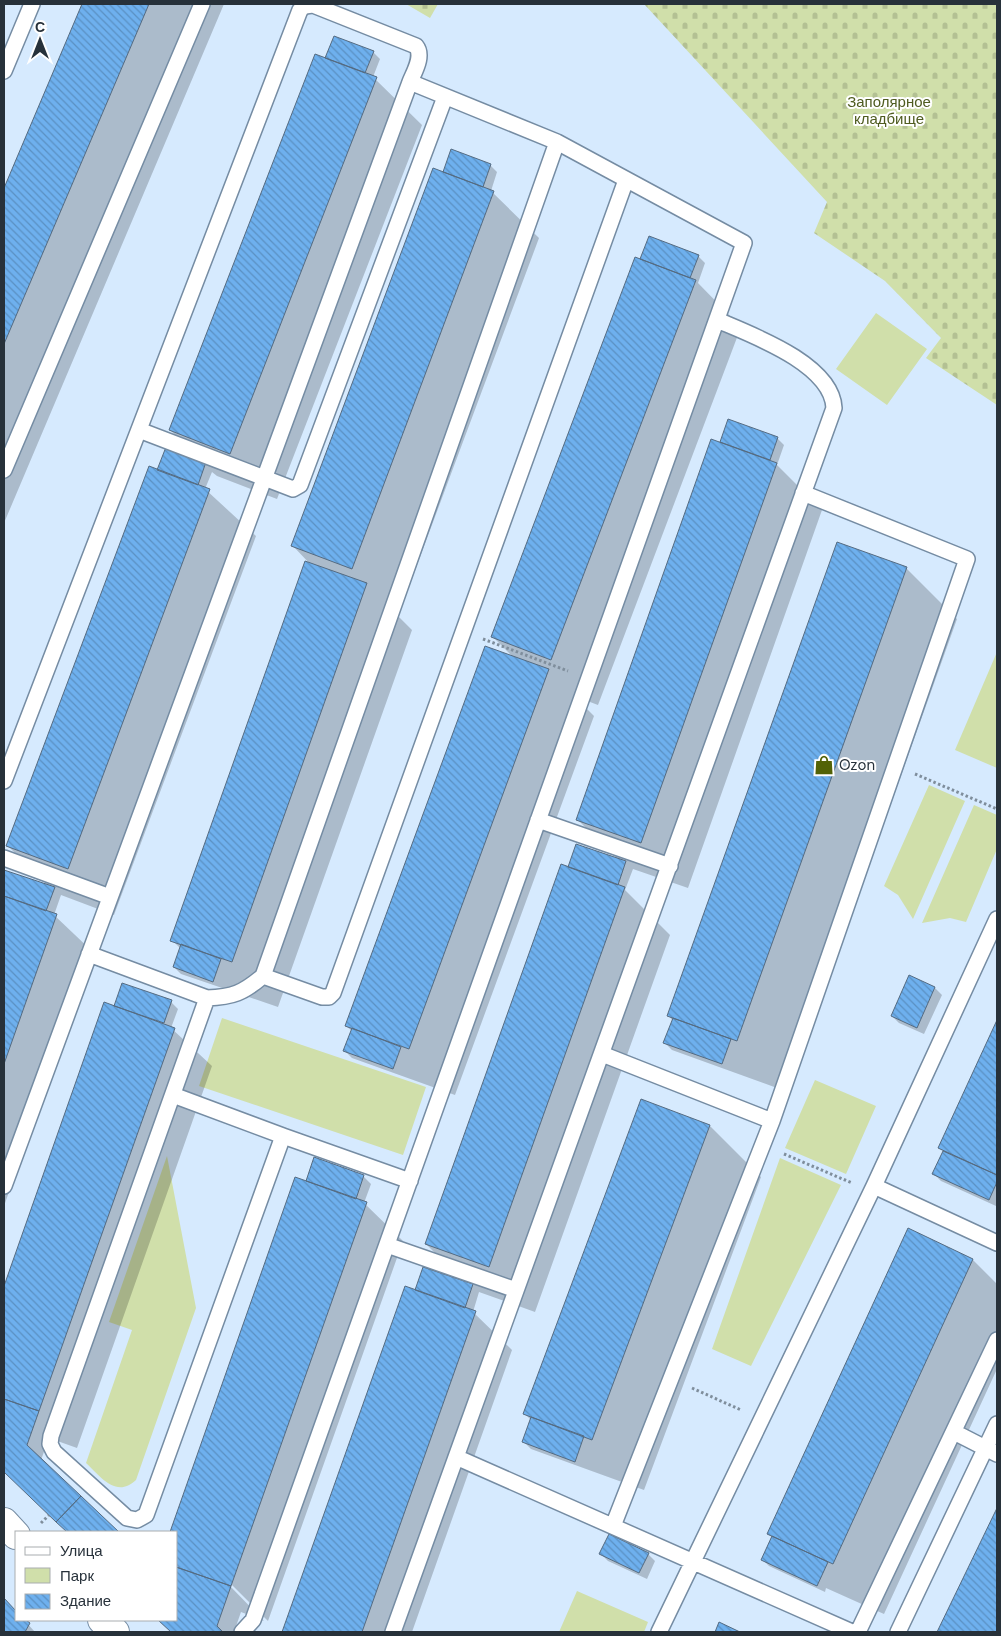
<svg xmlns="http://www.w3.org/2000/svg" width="1001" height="1636" font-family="'DM Sans',sans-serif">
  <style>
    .cemetery { fill: url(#cemetery-stones) }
    .park { fill: #d0dfaa }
    .shadow { fill: #0003 }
    .building { fill: url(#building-back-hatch); stroke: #556b81 }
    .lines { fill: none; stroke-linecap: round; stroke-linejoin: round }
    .service-casing { stroke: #758ca3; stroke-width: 18 }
    .minor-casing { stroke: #758ca3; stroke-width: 30 }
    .path { stroke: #7f8e9c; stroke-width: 3; stroke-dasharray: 2.5 2.5; stroke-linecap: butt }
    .service { stroke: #fff; stroke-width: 15 }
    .minor { stroke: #fff; stroke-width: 28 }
    .labels { text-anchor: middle; stroke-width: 4; stroke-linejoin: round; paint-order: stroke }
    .park-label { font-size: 15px; fill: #4f5c20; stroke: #fff }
    .poi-label { font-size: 15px; fill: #27313a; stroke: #fff; text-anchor: start }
  </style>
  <defs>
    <pattern id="cemetery-stones" width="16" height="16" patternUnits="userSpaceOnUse" patternTransform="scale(1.25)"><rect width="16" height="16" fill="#d0dfaa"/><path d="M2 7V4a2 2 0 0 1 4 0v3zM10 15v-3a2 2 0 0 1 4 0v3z" fill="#b3c093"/></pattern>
    <pattern id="building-back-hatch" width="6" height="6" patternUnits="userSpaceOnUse" patternTransform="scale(1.25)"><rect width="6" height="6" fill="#6eb0ee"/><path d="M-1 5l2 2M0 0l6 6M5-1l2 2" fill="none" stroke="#5a90c2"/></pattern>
  </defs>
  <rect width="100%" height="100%" fill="#d6eafe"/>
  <path class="cemetery" d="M406,4H438L430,18Z
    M644,4H997V405L926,358L941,338L885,281L814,233L827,202Z"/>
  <path class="park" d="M876,313L927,349L887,405L836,369Z
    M997,652V768L955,750Z
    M929,785L965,801L913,919L898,895L884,886Z
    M974,805L997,815V849L966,922L950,918L922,923Z
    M222,1018L426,1087L403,1155L199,1086Z
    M815,1080L876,1106L846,1174L785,1148Z
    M167,1156L196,1308L136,1480C116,1499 100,1476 86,1463L132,1330L109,1322Z
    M780,1158L841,1185L751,1366L712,1349Z
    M577,1591L648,1622L644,1632H559Z"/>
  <path class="shadow" d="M83,4H224L4,523V191Z
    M373,52L380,59L373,77L422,125L277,499L217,476L212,472L205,489L256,536L114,915L61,895L54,915L94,953L4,1206V876L5,872L48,886L8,846L158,471L203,462L170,430L331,61Z
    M490,165L497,172L491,191L539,238L398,616L412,630L278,1007L181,974L174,967L181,949L172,940L311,565L293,546L448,175Z
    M698,256L705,263L698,283L741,327L598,705L574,696L594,716L455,1095L352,1058L345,1051L352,1031L346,1026L513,657L493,637L645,262Z
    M777,438L784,445L777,465L822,510L688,888L633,869L625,890L670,935L535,1312L479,1292L473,1312L512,1350L412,1632H283L405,1288L420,1293L465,1283L426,1244L573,870L618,860L577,819L724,445L721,442Z
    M906,568L957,619L788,1092L672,1050L665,1043L673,1021L669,1016Z
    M935,988L942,995L924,1034L899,1023L892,1016Z
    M171,1002L178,1009L171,1028L212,1066L77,1448L49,1438L41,1460L117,1532H68L4,1471V1289L105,1004L114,1008Z
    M997,1023V1203L996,1206L941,1181L934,1174L944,1152L939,1148Z
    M710,1126L761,1177L644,1490L531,1449L524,1442L531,1420L524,1413Z
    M315,1159L364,1177L371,1184L364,1203L403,1241L268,1621L230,1583V1586L264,1621L241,1612L234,1632H172L159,1620H176V1532H171L296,1179L311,1184Z
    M908,1230L973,1260L997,1284V1369L884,1614L826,1588L825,1592L769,1566L762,1559L772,1537L769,1534Z
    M997,1510V1632H938Z
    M601,1554H648L655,1561L647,1579L608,1561Z
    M4,1600L16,1612V1620H24L35,1632H4Z"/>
  <path class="building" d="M82,4H149L4,344V188Z
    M334,36L374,51L365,73L325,58Z
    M315,54L377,77L230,454L169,430Z
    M451,149L491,164L483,187L443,172Z
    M433,168L494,191L352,569L291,546Z
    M649,236L699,255L690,278L640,259Z
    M635,257L696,280L551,660L491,637Z
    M728,419L778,437L770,460L720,442Z
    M711,439L777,463L641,843L576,820Z
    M166,447L206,462L198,485L157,470Z
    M149,466L210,489L68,869L6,846Z
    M837,542L907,567L737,1041L667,1016Z
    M305,561L367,583L232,962L170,941Z
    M485,646L549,669L409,1049L345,1026Z
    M576,844L626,861L618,885L568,867Z
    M561,864L625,887L489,1267L425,1244Z
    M4,870L55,887L46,911L4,896Z
    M4,896L57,914L4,1064Z
    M181,944L221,959L213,982L173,967Z
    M909,975L935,987L917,1028L891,1016Z
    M122,983L172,1000L164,1023L114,1006Z
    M104,1002L175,1028L39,1411L4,1399V1286Z
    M673,1018L731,1039L722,1064L663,1043Z
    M997,1020V1175L938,1148Z
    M352,1028L401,1047L393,1069L343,1051Z
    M641,1099L710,1125L592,1440L523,1414Z
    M943,1151L997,1175V1182L989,1200L932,1174Z
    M314,1157L364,1175L356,1199L306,1181Z
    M295,1177L367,1202L231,1586L176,1567V1532H170Z
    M908,1228L973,1259L833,1564L767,1534Z
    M423,1267L473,1284L465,1308L415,1290Z
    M405,1286L476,1311L362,1632H282Z
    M4,1399L39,1411L27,1445L81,1496L56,1522L4,1472Z
    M531,1417L584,1436L575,1462L522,1442Z
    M81,1496L119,1532H67L56,1522Z
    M997,1508V1632H937Z
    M609,1534L649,1553L639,1573L599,1554Z
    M772,1536L828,1562L817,1586L761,1560Z
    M176,1567L231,1586L217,1626L223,1632H171L158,1620H176Z
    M4,1598L16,1611V1620H26L30,1623L25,1632H4Z
    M719,1622L740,1632H715Z"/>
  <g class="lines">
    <defs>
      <path id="service" d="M4,71L32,4
        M139,430L293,489L300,485L445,97
        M4,470L202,4
        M4,781L300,10L305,6L313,5L416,46C424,56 414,72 410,82L557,142L744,243L253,1620L242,1632
        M538,820L670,866
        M4,858L110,897
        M89,954L207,998C233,997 243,993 263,976L557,142
        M263,976L322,997H329L333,993L626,180
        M602,1054L772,1121
        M173,1095L283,1136L146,1515L137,1520L127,1518L54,1452L50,1444L51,1436L207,998
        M283,1136L410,1181
        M4,1186L410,82
        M874,1186L997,1243
        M387,1245L516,1290
        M954,1432L997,1454
        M456,1457L852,1632
        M613,1526L772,1121L967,559L803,493
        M393,1632L834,408C832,364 752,335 717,320
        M659,1632L874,1186L997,919
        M858,1632L997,1340
        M898,1632L997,1424"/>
      <path id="minor" d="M4,1522L16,1535
        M102,1620L115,1632"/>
    </defs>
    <use href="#service" class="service-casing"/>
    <use href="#minor" class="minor-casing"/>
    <path class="path" d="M483,639L568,671
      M915,774L997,809
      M784,1154L852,1183
      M692,1388L741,1410
      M41,1523L49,1515"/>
    <use href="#service" class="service"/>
    <use href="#minor" class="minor"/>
  </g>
  <defs>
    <symbol id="shop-bare" viewBox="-9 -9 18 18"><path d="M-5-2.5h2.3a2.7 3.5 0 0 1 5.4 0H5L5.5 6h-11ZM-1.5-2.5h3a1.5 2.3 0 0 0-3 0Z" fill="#526207" stroke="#fff" stroke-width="2.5" paint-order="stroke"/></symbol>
  </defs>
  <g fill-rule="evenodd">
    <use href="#shop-bare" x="810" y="751" width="28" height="28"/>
  </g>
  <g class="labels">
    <g class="park-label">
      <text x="889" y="107">Заполярное<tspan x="889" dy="17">кладбище</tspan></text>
    </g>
    <g class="poi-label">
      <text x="839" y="770">Ozon</text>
    </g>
  </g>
  <rect width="1001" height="1636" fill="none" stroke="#27313a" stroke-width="10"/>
  <rect x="15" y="1531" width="162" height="90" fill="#ffffff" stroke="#a9adb0"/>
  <rect x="25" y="1547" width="25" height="8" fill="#ffffff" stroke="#a9adb0"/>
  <text x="60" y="1556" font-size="15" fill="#27313a">Улица</text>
  <rect x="25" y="1568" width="25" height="15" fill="#d0dfaa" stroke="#a9adb0"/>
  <text x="60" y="1581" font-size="15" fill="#27313a">Парк</text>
  <rect x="25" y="1594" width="25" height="15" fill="url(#building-back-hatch)" stroke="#a9adb0"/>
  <text x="60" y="1606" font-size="15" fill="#27313a">Здание</text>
  <g transform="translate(40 40)" stroke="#ffffff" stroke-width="4" paint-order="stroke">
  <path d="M0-4L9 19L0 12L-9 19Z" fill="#27313a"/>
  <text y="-8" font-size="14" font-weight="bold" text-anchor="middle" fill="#27313a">С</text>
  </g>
</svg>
